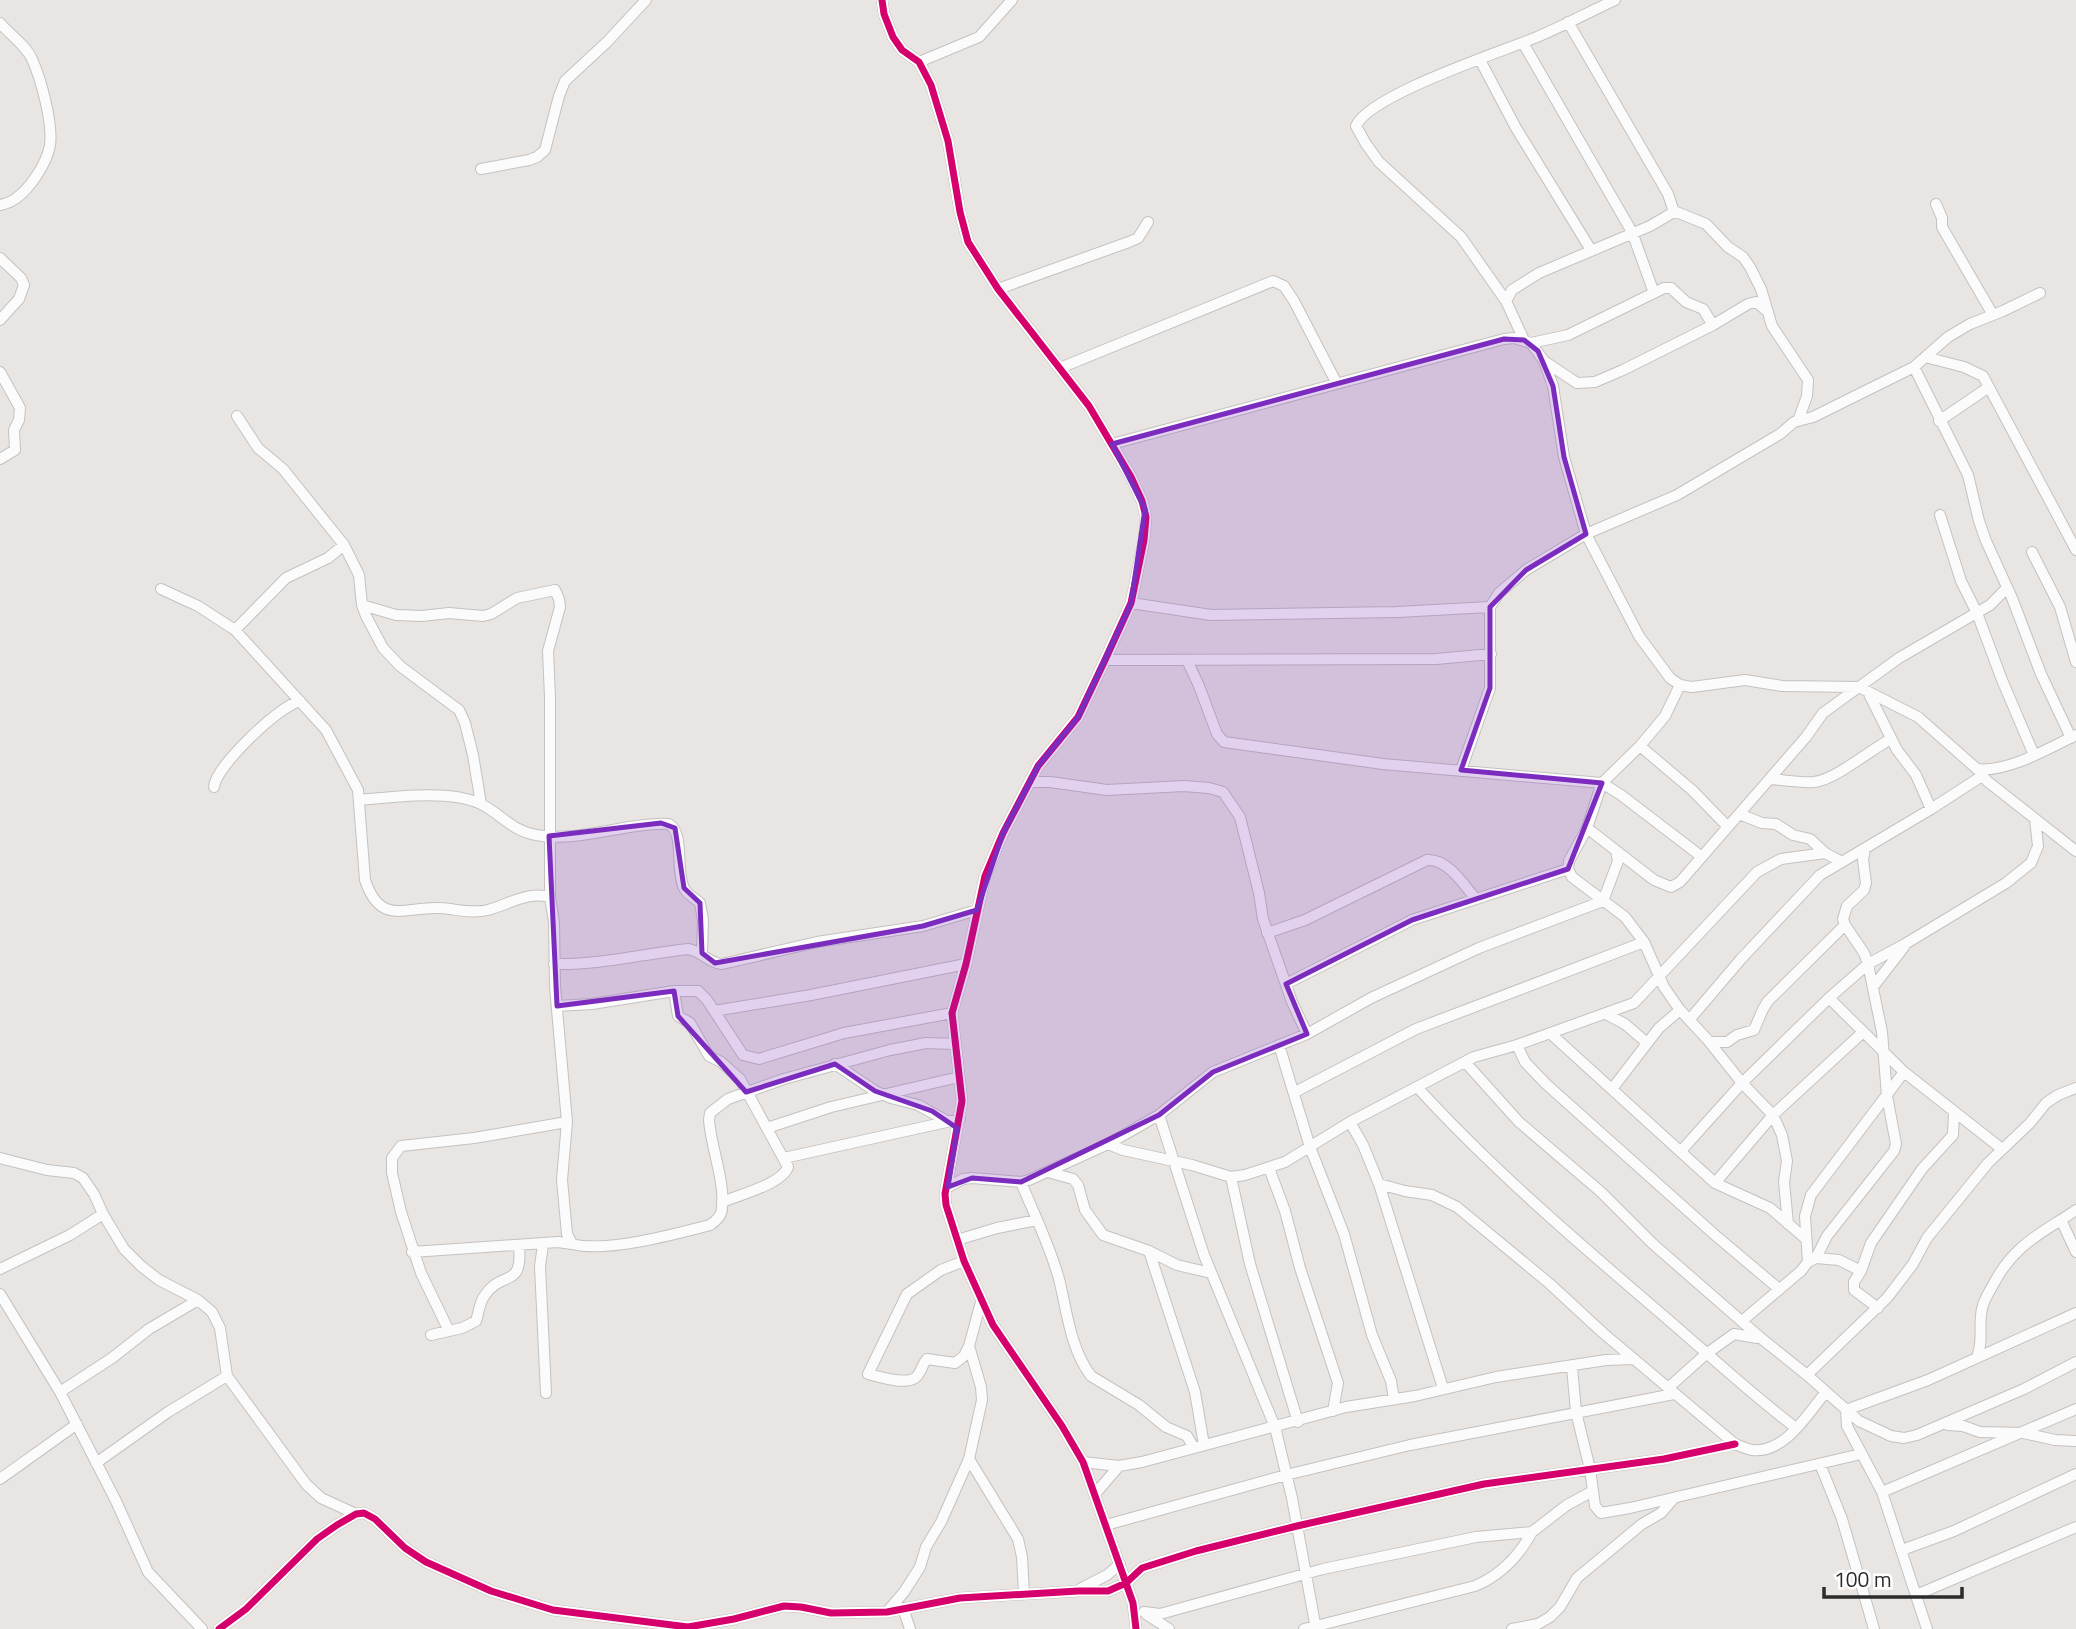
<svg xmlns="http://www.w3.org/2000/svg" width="2076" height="1629" font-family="'Titillium Web',sans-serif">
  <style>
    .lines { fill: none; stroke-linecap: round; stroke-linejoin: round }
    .street-casing { stroke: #c3c2c1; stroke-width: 12 }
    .street { stroke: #fcfbfb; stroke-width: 10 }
    .cycleway-casing { stroke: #fff; stroke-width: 11 }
    .cycleway { stroke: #d6006c; stroke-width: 7 }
    .marked { fill: #7b2cbf; fill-opacity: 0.2; stroke: #7b2cbf; stroke-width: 5; stroke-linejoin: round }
  </style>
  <rect width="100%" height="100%" fill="#e9e5e2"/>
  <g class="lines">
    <defs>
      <path id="street" d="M882,0L884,14L893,37L902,50L919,62L931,85L948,141L960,212L968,242L998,289L1089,406L1131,477L1142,501L1146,517L1144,540L1131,603L1105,660L1078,717L1038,766L1003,833L985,876L966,964L952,1013L962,1101L945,1194L946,1205L964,1261L993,1325L1062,1426L1083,1462L1133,1603L1136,1629
        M0,23C10,35 25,44 32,59C41,79 53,123 50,145C47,163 30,189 15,199C11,202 5,204 0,205
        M1523,43L1632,232L1654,293
        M1480,60L1516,128L1591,250
        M919,62L979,37L1012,0
        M481,169L529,160L537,157L545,150L559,96L565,81L607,42L646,0
        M1936,204L1942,218V227L1993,315
        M1674,211L1706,224L1728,247L1743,257L1750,267L1761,289L1772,326L1808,380L1807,396L1798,421
        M0,258L21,278L24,285L19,299L0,320
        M998,289L1129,242L1138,238L1148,222
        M1506,301L1512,290L1539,273L1650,226L1674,212L1668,194L1568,22
        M1524,340L1506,301L1461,237L1379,162L1366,144L1356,126C1369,95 1501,52 1537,37C1563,26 1589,12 1615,0
        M1531,343L1568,335L1664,288H1671L1686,302L1703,309L1713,325
        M1925,357L1964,367L1983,376L2076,550
        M1544,361L1577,383L1595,382L1623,370L1713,325L1748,304L1756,302L1768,312
        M1914,367L1968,475L1979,521L1986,541L2012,598L2041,674L2071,738
        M1060,368L1273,281L1284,286L1294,301L1336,382
        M0,372L20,408L19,420L14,430L15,450L0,459
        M237,416L258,448L283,469L344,545L359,575L362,605L366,616L383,648L400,666L459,710L465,723L473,755L481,804
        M1939,421L1989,387
        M1112,444L1504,339L1514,338L1531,343L1544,361L1553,386L1564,457L1586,534L1639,636L1670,678L1680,685L1692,687L1745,680L1782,686L1859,687L1918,717L1977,769C2006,773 2050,748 2076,735
        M1940,515L1961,581L1977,613L2002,680L2034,755
        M2032,552L2060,607L2076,662
        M161,589L198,606L235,630L326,730L358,790L365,880C381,927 405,906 440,908C456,909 472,914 488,910C510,904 527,891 550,897L554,922L555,987L567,1122L562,1180L567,1234L572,1244C606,1253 676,1234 710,1225C716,1221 722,1216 722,1208C725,1181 711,1147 709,1120L710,1113L728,1099L784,1079L890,1050L926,1043L955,1044
        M1131,603L1211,615L1397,612L1490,607
        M362,605L396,615L422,616L449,613L483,616L491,614L517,598L555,590L559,599L560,607L548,651L550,697V897
        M235,630L286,578L328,558L344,545
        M1105,660L1436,659L1491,654
        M1187,660L1199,686L1217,734L1224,742L1383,764L1602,783L1621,795L1702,857
        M1680,685L1665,716L1640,746L1602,783L1587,828L1569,861L1568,869L1572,877L1625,917L1644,942L1664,987L1680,1010L1707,1039L1742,1083L1773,1115L1782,1135L1787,1161L1784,1182L1788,1224
        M1869,694L1897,750L1916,775L1931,809
        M1640,746L1692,790L1728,827
        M1461,770L1490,688V607L1499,593L1526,570L1586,534L1677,495L1780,434L1794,422L1813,417L1914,367L1948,337L1970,324L2003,311L2040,293
        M1979,771L1987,781L2076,851
        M1770,779C1784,780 1800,783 1814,782C1835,780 1870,750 1891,739
        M1031,782H1050L1107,790L1184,786L1209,788L1223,792L1240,817L1259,893L1263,919L1292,1002L1307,1034
        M214,787C215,767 280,705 300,701
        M359,800C391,797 451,789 481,804C501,814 512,831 536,835C578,843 626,822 669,824C685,834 675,870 684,888C687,895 695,898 700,903L703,920L702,953
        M1739,814L1762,823L1776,824L1793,835L1810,839L1825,853L1842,862
        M1587,828L1654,880L1671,887L1680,882L1806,737L1823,713L1899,658L1990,605L2007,588
        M1267,933L1305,920L1427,860C1447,858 1464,885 1475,898
        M554,964C600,965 643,954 688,949C702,951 708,963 722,964L817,942L923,926L977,910
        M1286,984L1412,920L1568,869
        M1873,987L1904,947
        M674,991L678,1016L690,1023L709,1056L721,1062L740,1079L788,1167C782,1184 739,1195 722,1202
        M1829,998L1904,1072L2002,1149
        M557,1006L592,1004L674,991H698L707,1000L743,1055L759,1059L844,1033L952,1013
        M714,1011L811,995L966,964
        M1606,1014L1625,1024L1647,1043
        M1690,1019L1741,959L1820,875L1931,809L1982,776
        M1550,1033L1715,1183L1770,1208L1806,1239
        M1710,1042H1727L1737,1035L1754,1030L1763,1009L1768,1001L1845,925
        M1279,1045L1310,1147L1344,1234L1372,1335L1391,1381L1394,1399
        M1517,1045L1525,1062L1546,1084L1715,1235L1779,1289
        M1465,1062L1519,1122L1601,1192L1653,1244L1762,1339L1807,1375L1859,1421L1891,1436L1904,1438L1917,1435L2024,1389L2076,1362
        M835,1064L875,1091L891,1098L918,1105L947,1121
        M1417,1087C1491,1168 1575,1240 1658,1311C1705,1351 1747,1391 1796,1428
        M1612,1089L1659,1028L1680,1010
        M1295,1092L1416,1029L1644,942
        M1159,1115L1204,1255L1275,1427L1292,1498L1316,1629
        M1350,1122L1363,1145L1379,1184L1443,1388
        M767,1128L831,1107L959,1077
        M1108,1144L1123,1150L1192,1165L1231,1177L1245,1175L1285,1162L1350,1122L1474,1057L1517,1045L1634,1003L1757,872L1781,859L1825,853
        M1681,1151L1742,1083L1829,998L1868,964L1905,944L2006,883L2031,863L2038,846L2035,819
        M0,1158L47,1170L74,1173L83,1178L94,1194L103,1214L124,1249L141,1266L159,1280L198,1300L212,1312L220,1328L227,1376L306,1484L321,1498L356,1514
        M784,1158L960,1119
        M1269,1168L1285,1211L1300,1268L1338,1383L1333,1411
        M1048,1172L1073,1179L1078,1185L1085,1210L1103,1235L1149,1251L1177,1265L1211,1273
        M1231,1177L1250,1264L1298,1422
        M1021,1182C1034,1214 1050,1246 1059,1279C1067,1311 1070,1348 1091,1376L1139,1405L1166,1427L1187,1436L1194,1448
        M1715,1183L1773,1115L1862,1033
        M1379,1184L1405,1191L1432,1195L1457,1207L1550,1284L1603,1333L1735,1444C1740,1446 1747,1449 1752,1450C1785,1454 1808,1413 1826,1392
        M948,1187L963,1179L972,1178L1021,1182L1029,1180L1108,1144L1159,1115L1213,1072L1307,1034L1371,998L1479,948L1603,901L1618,861L1616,851
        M2061,1220L2076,1252
        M957,1240L997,1228L1037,1220
        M543,1245L540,1266L546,1393
        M1149,1251L1195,1392L1204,1445
        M412,1252L558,1242L572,1244
        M1816,1258L1839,1260L1861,1271
        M964,1261L941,1270L907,1294L868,1374C880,1377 904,1385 915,1378C921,1374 922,1364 927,1359L955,1363L964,1356L969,1346
        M1808,1262L1816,1258L1827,1236L1894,1151L1896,1144L1887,1096L1882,1032L1868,964L1864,953L1845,925L1843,919L1847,906L1864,890L1866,883L1863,860L1865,849
        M0,1269L70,1235L103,1214
        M0,1294L60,1392L116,1501L148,1572L202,1629
        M981,1302L969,1346L981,1387L982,1400L969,1459L1018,1539L1022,1557L1024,1593
        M1878,1308L1854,1290V1282L1861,1271L1871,1243L1922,1169L1953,1135L1954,1112
        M1742,1321L1801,1271L1808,1262L1805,1216L1811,1195L1904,1072
        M449,1331L421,1273L401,1212L392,1173V1158L401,1146L474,1138L567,1122
        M431,1335L462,1328L476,1321C479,1312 479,1303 485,1295C502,1270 523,1289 519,1246
        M1977,1357C1984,1339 1978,1327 1982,1309C1983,1301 1989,1292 1993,1285C2014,1244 2041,1234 2076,1210
        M1572,1367L1576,1412L1590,1469L1595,1506L1601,1513L1630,1508L1861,1454
        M1807,1375L1887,1298L1913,1264L1927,1238L1988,1163L2030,1123L2046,1103L2058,1095L2076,1088
        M1668,1388L1706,1354L1734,1334L1757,1338
        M60,1392L112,1358L149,1329L198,1300
        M1948,1425L1963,1426L1980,1432L2023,1433L2055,1440L2076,1441
        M1083,1462L1119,1466L1142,1462L1346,1407L1415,1396L1496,1377L1606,1360L1634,1359
        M96,1463L168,1412L227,1376
        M1820,1464L1842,1519L1874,1629
        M0,1479L77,1424
        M1882,1492L2076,1409
        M1095,1494L1119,1466
        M1106,1525L1286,1475L1410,1445L1674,1394
        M1902,1550L1954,1531L2076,1474
        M1080,1589L1107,1575L1120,1564
        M1916,1595L2076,1527
        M903,1608L910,1629
        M887,1612L904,1592L920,1567L926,1547L941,1522L969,1459
        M1144,1612L1160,1614L1323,1569L1476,1537L1532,1532L1567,1505L1593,1491
        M1146,1614L1169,1629
        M219,1629L246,1609L317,1539L337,1525L356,1514L364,1513L375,1519L405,1548L426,1562L491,1591L553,1610L688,1627L734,1619L784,1606L801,1607L831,1613L887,1612L960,1598L1078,1591H1108L1126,1583L1142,1568L1196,1551L1297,1526L1484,1484L1664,1459L1735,1444
        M1304,1629L1475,1586C1501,1575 1519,1556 1532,1532
        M1512,1629L1538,1624L1550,1617L1560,1607L1577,1578L1642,1524L1661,1513L1674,1498
        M1927,1629L1882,1492L1847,1426L1846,1410L1928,1380L2076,1313"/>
    </defs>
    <use href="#street" class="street-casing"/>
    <use href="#street" class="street"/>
    <defs>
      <path id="cycleway" d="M882,0L884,14L893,37L902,50L919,62L931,85L948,141L960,212L968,242L998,289L1089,406L1131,477L1142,501L1146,517L1144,540L1131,603L1105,660L1078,717L1038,766L1003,833L985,876L966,964L952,1013L962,1101L945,1194L946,1205L964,1261L993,1325L1062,1426L1083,1462L1133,1603L1136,1629
        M219,1629L246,1609L317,1539L337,1525L356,1514L364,1513L375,1519L405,1548L426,1562L491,1591L553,1610L688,1627L734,1619L784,1606L801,1607L831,1613L887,1612L960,1598L1078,1591H1108L1126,1583L1142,1568L1196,1551L1297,1526L1484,1484L1664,1459L1735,1444"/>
    </defs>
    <use href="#cycleway" class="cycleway-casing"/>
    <use href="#cycleway" class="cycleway"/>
  </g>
  <path class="marked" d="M1504,339L1524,340L1538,351L1553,386L1564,457L1586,534L1526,570L1490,607V688L1461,770L1602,783L1568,869L1412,920L1286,984L1307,1034L1213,1072L1159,1115L1021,1182L972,1178L948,1187L957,1128L932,1111L875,1091L835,1064L746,1092L678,1016L674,991L557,1006L549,836L661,823L675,828L684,888L700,903L702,953L715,963L923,926L977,910L1003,833L1038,766L1078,717L1131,603L1145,509L1112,444Z"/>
  <path d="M1824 1587v10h138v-10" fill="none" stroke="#2b2b2b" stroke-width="3.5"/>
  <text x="1834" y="1587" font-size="21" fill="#2b2b2b" stroke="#ffffff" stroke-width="5" paint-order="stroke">100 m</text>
</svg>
